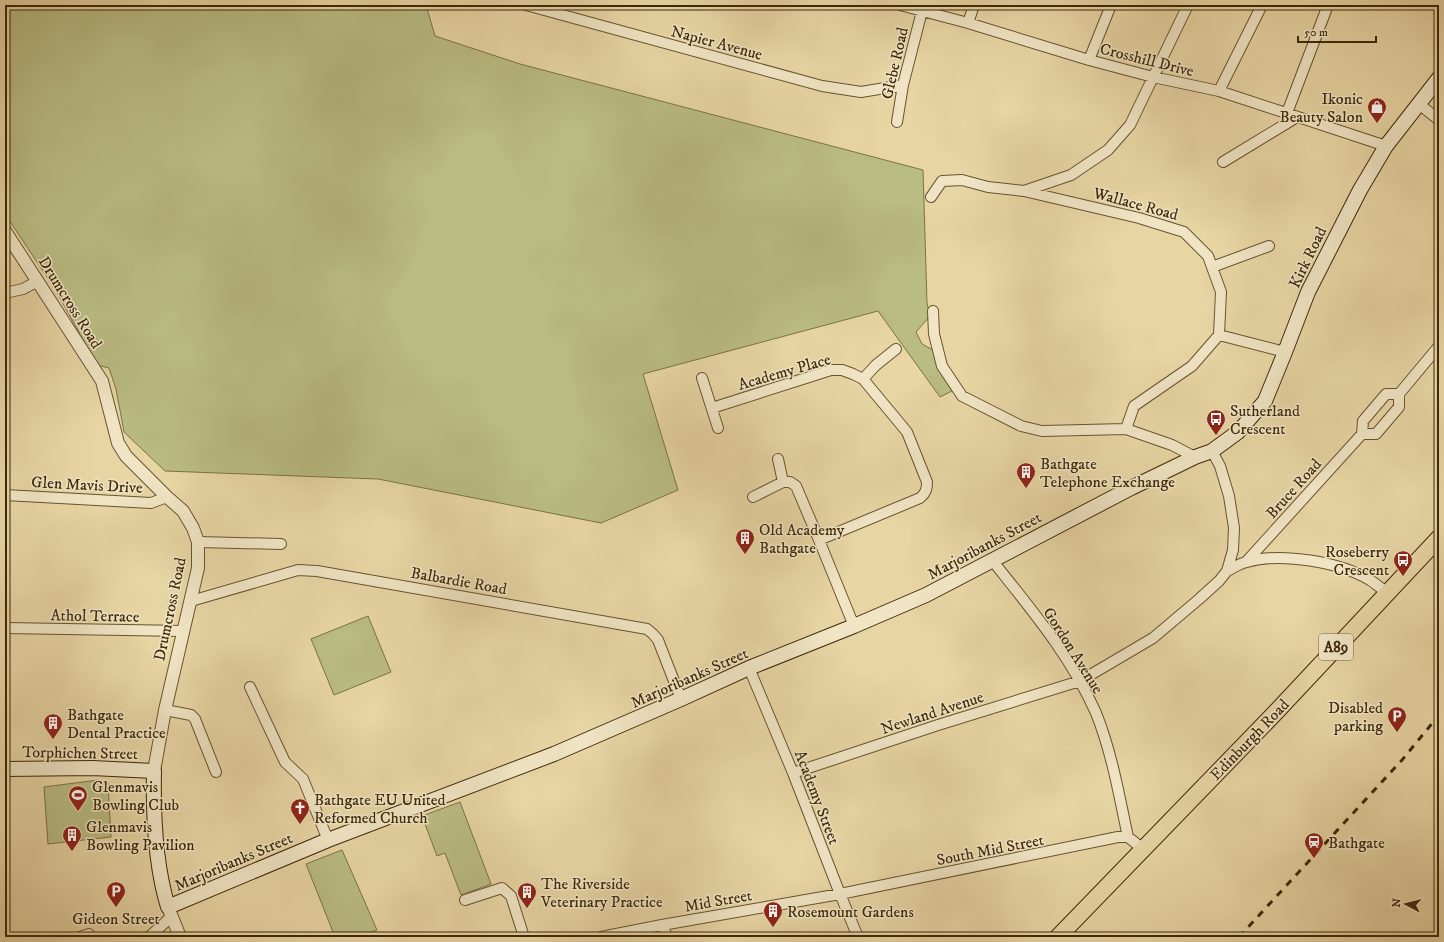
<svg xmlns="http://www.w3.org/2000/svg" width="1444" height="942" font-family="'IM FELL DW Pica',serif">
  <style>
    .green { fill: #b9bc83; stroke: #7b7246 }
    .lines { fill: none; stroke-linecap: round; stroke-linejoin: round }
    .minor-casing { stroke: #685330; stroke-width: 12 }
    .tertiary-casing { stroke: #685330; stroke-width: 14 }
    .secondary-casing { stroke: #3d2809; stroke-width: 16 }
    .primary-casing { stroke: #3d2809; stroke-width: 18 }
    .minor { stroke: #f0e4c4; stroke-width: 10 }
    .tertiary { stroke: #f0e4c4; stroke-width: 12 }
    .secondary { stroke: #f0e4c4; stroke-width: 14 }
    .primary { stroke: #e8d5a4; stroke-width: 16 }
    .rail { stroke: #3d2809; stroke-width: 3; stroke-dasharray: 7 7; stroke-linecap: butt }
    .labels { text-anchor: middle; stroke-width: 3; stroke-linejoin: round; paint-order: stroke }
    .shield { fill: #f0e4c4; stroke: #736041; stroke-width: 1 }
    .shield-label { font-size: 15px; font-weight: bold; fill: #3d2809 }
    .street-label { font-size: 16px; fill: #3d2809; stroke: #f0e4c4 }
    .poi-label { font-size: 16px; fill: #3d2809; stroke: #f0e4c4; text-anchor: start }
  </style>
  <rect width="100%" height="100%" fill="#e8d5a4"/>
  <filter id="stains"><feTurbulence type="fractalNoise" baseFrequency=".005" numOctaves="4"/><feColorMatrix values="0 0 0 0 .2 0 0 0 0 .09 0 0 0 0 .02 0 0 0 .5 -.17"/></filter>
  <radialGradient id="worn" r=".72"><stop offset=".6" stop-color="#630" stop-opacity="0"/><stop offset="1" stop-color="#630" stop-opacity=".3"/></radialGradient>
  <path class="green" d="M5,5H426L435,36L520,64L923,170L927,303L930,316L916,332L922,344L933,350L939,369L952,391L940,397L878,311L643,374L678,490L601,523L378,479L165,471L124,432L116,389L109,368L97,365L55,289L5,214Z
    M368,616L391,672L334,695L311,639Z
    M98,780L108,783L111,837L48,844L44,787Z
    M460,802L491,884L461,895L445,853L437,856L422,816Z
    M342,850L377,930L358,937H335L306,864Z"/>
  <g class="lines">
    <defs>
      <path id="minor" d="M526,5L822,86L861,92L903,85
        M900,5L968,23L1089,60L1153,77L1219,91L1386,146
        M968,23L974,5
        M1089,60L1111,5
        M1219,91L1262,5
        M1419,104L1439,120
        M1287,113L1328,5
        M897,122L903,85L922,11
        M1223,162L1297,117
        M1024,191L1071,175L1108,150L1130,125L1188,5
        M931,197L942,181L962,180L988,187L1024,191L1139,218L1184,232L1208,256L1221,292L1219,335L1285,352
        M1212,267L1269,246
        M5,293L23,289L38,281
        M933,311L934,334L942,366L962,396L1021,426L1042,431L1126,429L1172,445L1195,457
        M702,378L718,428
        M863,379L876,365L896,349
        M712,408L831,370H842L853,374L863,379L907,432L927,482C927,489 926,493 920,498L819,540
        M1126,429L1134,406L1192,366L1219,335
        M1362,434H1376L1399,407V394
        M778,459L783,482
        M5,495L151,503L167,497
        M753,497L783,482H790L796,486L819,540L854,626
        M198,542L281,544
        M992,560C1030,608 1071,656 1096,713C1112,753 1119,795 1128,837
        M1246,562L1362,434L1363,421L1386,394H1399L1439,346
        M1227,571C1233,568 1240,563 1247,562C1281,552 1340,562 1370,580C1376,584 1382,589 1387,593
        M191,601L298,570L317,571L647,629L653,634L658,640L681,699
        M5,628L184,631
        M749,668L793,773L840,894L858,937
        M250,687L285,762L303,779L328,840
        M165,710L191,715L195,719L216,772
        M793,773L938,725L1080,681L1153,638L1198,600L1219,581L1227,571L1233,550L1234,528L1229,496L1220,466L1212,451
        M465,900L502,888L511,896L524,937
        M662,925L667,937
        M80,937L89,934L90,937
        M149,937L171,917
        M601,937L662,925L840,894L1118,837H1128L1143,849"/>
      <path id="tertiary" d="M5,231L102,381L118,443L126,456L167,497L183,511L193,528L198,542V568L165,710L154,771
        M168,907L180,937"/>
      <path id="secondary" d="M5,769L92,768L154,771C153,816 155,864 168,907L328,840L554,754L681,699L749,668L854,626L926,595L1131,488L1195,457L1212,451L1238,432L1265,401L1285,352L1308,292L1360,190L1386,146L1439,78"/>
      <path id="primary" d="M1058,937L1276,712L1439,538"/>
    </defs>
    <use href="#minor" class="minor-casing"/>
    <use href="#tertiary" class="tertiary-casing"/>
    <use href="#secondary" class="secondary-casing"/>
    <use href="#primary" class="primary-casing"/>
    <use href="#minor" class="minor"/>
    <use href="#tertiary" class="tertiary"/>
    <use href="#secondary" class="secondary"/>
    <use href="#primary" class="primary"/>
    <path class="rail" d="M1239,937L1402,760L1439,715"/>
  </g>
  <defs>
    <symbol id="shop-pin" viewBox="-11 -11 22 30"><path d="M0 17L-7.5 6A9.5 9.5 0 1 1 7.5 6Z" fill="#8f2418" stroke="#f0e4c4"/><path d="M-5-2.5h2.3a2.7 3.5 0 0 1 5.4 0H5L5.5 6h-11ZM-1.5-2.5h3a1.5 2.3 0 0 0-3 0Z" fill="#fff"/></symbol>
    <symbol id="bus-pin" viewBox="-11 -11 22 30"><path d="M0 17L-7.5 6A9.5 9.5 0 1 1 7.5 6Z" fill="#8f2418" stroke="#f0e4c4"/><path d="M-5-6H5V4H4V6H2V4H-2V6H-4V4H-5ZM-3.5-4V0h7V-4ZM-3.5 1.2v1.5H-2V1.2ZM2 1.2v1.5H3.5V1.2Z" fill="#fff"/></symbol>
    <symbol id="building-pin" viewBox="-11 -11 22 30"><path d="M0 17L-7.5 6A9.5 9.5 0 1 1 7.5 6Z" fill="#8f2418" stroke="#f0e4c4"/><path d="M-4-6H4V6H1V3H-1V6H-4ZM-2.5-4.3h1.7v1.8h-1.7ZM.8-4.3h1.7v1.8H.8ZM-2.5-1h1.7V.8h-1.7ZM.8-1h1.7V.8H.8Z" fill="#fff"/></symbol>
    <symbol id="parking-pin" viewBox="-11 -11 22 30"><path d="M0 17L-7.5 6A9.5 9.5 0 1 1 7.5 6Z" fill="#8f2418" stroke="#f0e4c4"/><path d="M-3.5-5.5H1a3.5 3.5 0 0 1 0 7H-1V5.5H-3.5ZM-1-3.4V-.6H.8a1.4 1.4 0 0 0 0-2.8Z" fill="#fff"/></symbol>
    <symbol id="stadium-pin" viewBox="-11 -11 22 30"><path d="M0 17L-7.5 6A9.5 9.5 0 1 1 7.5 6Z" fill="#8f2418" stroke="#f0e4c4"/><path d="M0-5a6.5 5 0 1 0 0 10a6.5 5 0 1 0 0-10ZM-3.5-1.8h7v3.6h-7Z" fill="#fff"/></symbol>
    <symbol id="church-pin" viewBox="-11 -11 22 30"><path d="M0 17L-7.5 6A9.5 9.5 0 1 1 7.5 6Z" fill="#8f2418" stroke="#f0e4c4"/><path d="M-1.2-6h2.4v3.5h3.3v2.4h-3.3V6h-2.4V-.1h-3.3v-2.4h3.3Z" fill="#fff"/></symbol>
    <symbol id="station-pin" viewBox="-11 -11 22 30"><path d="M0 17L-7.5 6A9.5 9.5 0 1 1 7.5 6Z" fill="#8f2418" stroke="#f0e4c4"/><path d="M-3-6H3Q5-6 5-4V2Q5 4 3 4L4.5 6H3L1.5 4h-3L-3 6H-4.5L-3 4Q-5 4-5 2V-4Q-5-6-3-6ZM-3.5-4v3h7v-3ZM-3.5 1v1.5H-2V1ZM2 1v1.5H3.5V1Z" fill="#fff"/></symbol>
  </defs>
  <g fill-rule="evenodd">
    <use href="#shop-pin" x="1366" y="96" width="22" height="30"/>
    <use href="#bus-pin" x="1205" y="408" width="22" height="30"/>
    <use href="#building-pin" x="1015" y="461" width="22" height="30"/>
    <use href="#building-pin" x="734" y="527" width="22" height="30"/>
    <use href="#bus-pin" x="1392" y="549" width="22" height="30"/>
    <use href="#parking-pin" x="1386" y="705" width="22" height="30"/>
    <use href="#building-pin" x="42" y="712" width="22" height="30"/>
    <use href="#stadium-pin" x="67" y="784" width="22" height="30"/>
    <use href="#church-pin" x="289" y="797" width="22" height="30"/>
    <use href="#building-pin" x="61" y="824" width="22" height="30"/>
    <use href="#station-pin" x="1303" y="831" width="22" height="30"/>
    <use href="#parking-pin" x="105" y="880" width="22" height="30"/>
    <use href="#building-pin" x="516" y="881" width="22" height="30"/>
    <use href="#building-pin" x="762" y="900" width="22" height="30"/>
  </g>
  <g class="labels">
    <rect class="shield" x="1319" y="634" width="34" height="26" rx="3"/>
    <g class="shield-label">
      <text x="1336" y="652">A89</text>
    </g>
    <g class="street-label">
      <text transform="translate(717 42) rotate(15)" y="6">Napier Avenue</text>
      <text transform="translate(1147 59) rotate(14)" y="6">Crosshill Drive</text>
      <text transform="translate(894 63) rotate(-77)" y="6">Glebe Road</text>
      <text transform="translate(1136 203) rotate(15)" y="6">Wallace Road</text>
      <text transform="translate(1307 257) rotate(-64)" y="6">Kirk Road</text>
      <text transform="translate(71 302) rotate(58)" y="6">Drumcross Road</text>
      <text transform="translate(784 371) rotate(-16)" y="6">Academy Place</text>
      <text transform="translate(87 484) rotate(3)" y="6">Glen Mavis Drive</text>
      <text transform="translate(1293 488) rotate(-48)" y="6">Bruce Road</text>
      <text transform="translate(984 545) rotate(-28)" y="6">Marjoribanks Street</text>
      <text transform="translate(459 580) rotate(10)" y="6">Balbardie Road</text>
      <text transform="translate(169 609) rotate(-78)" y="6">Drumcross Road</text>
      <text transform="translate(95 615) rotate(1)" y="6">Athol Terrace</text>
      <text transform="translate(1074 650) rotate(58)" y="6">Gordon Avenue</text>
      <text transform="translate(689 677) rotate(-24)" y="6">Marjoribanks Street</text>
      <text transform="translate(932 712) rotate(-18)" y="6">Newland Avenue</text>
      <text transform="translate(1249 739) rotate(-46)" y="6">Edinburgh Road</text>
      <text transform="translate(80 752) rotate(1)" y="6">Torphichen Street</text>
      <text transform="translate(818 797) rotate(69)" y="6">Academy Street</text>
      <text transform="translate(990 849) rotate(-11)" y="6">South Mid Street</text>
      <text transform="translate(233 861) rotate(-23)" y="6">Marjoribanks Street</text>
      <text transform="translate(718 900) rotate(-10)" y="6">Mid Street</text>
    </g>
    <g class="poi-label">
      <text x="1363" y="104" text-anchor="end">Ikonic<tspan x="1363" dy="18">Beauty Salon</tspan></text>
      <text x="1230" y="416">Sutherland<tspan x="1230" dy="18">Crescent</tspan></text>
      <text x="1040" y="469">Bathgate<tspan x="1040" dy="18">Telephone Exchange</tspan></text>
      <text x="759" y="535">Old Academy<tspan x="759" dy="18">Bathgate</tspan></text>
      <text x="1389" y="557" text-anchor="end">Roseberry<tspan x="1389" dy="18">Crescent</tspan></text>
      <text x="1383" y="713" text-anchor="end">Disabled<tspan x="1383" dy="18">parking</tspan></text>
      <text x="67" y="720">Bathgate<tspan x="67" dy="18">Dental Practice</tspan></text>
      <text x="92" y="792">Glenmavis<tspan x="92" dy="18">Bowling Club</tspan></text>
      <text x="314" y="805">Bathgate EU United<tspan x="314" dy="18">Reformed Church</tspan></text>
      <text x="86" y="832">Glenmavis<tspan x="86" dy="18">Bowling Pavilion</tspan></text>
      <text x="1328" y="848">Bathgate</text>
      <text x="541" y="889">The Riverside<tspan x="541" dy="18">Veterinary Practice</tspan></text>
      <text x="787" y="917">Rosemount Gardens</text>
      <text x="116" y="924" text-anchor="middle">Gideon Street</text>
    </g>
  </g>
  <rect width="1444" height="942" fill="none" stroke="#e8d5a4" stroke-width="20"/>
  <rect x="6" y="6" width="1432" height="930" fill="none" stroke="#3d2809" stroke-width="2"/>
  <rect x="10" y="10" width="1424" height="922" fill="none" stroke="#3d2809"/>
  <g transform="translate(1406 904) rotate(277)" stroke="#f0e4c4" stroke-width="3" paint-order="stroke">
  <path d="M0-3L7 15L0 10L-7 15Z" fill="#3d2809"/>
  <text y="-6" font-size="11" font-weight="bold" text-anchor="middle" fill="#3d2809">N</text>
  </g>
  <path d="M1298 36v6h78v-6" fill="none" stroke="#3d2809" stroke-width="2"/>
  <text x="1304" y="36" font-size="12" fill="#3d2809" stroke="#f0e4c4" stroke-width="3" paint-order="stroke">50 m</text>
  <rect width="100%" height="100%" filter="url(#stains)"/>
  <rect width="100%" height="100%" fill="url(#worn)"/>
</svg>
